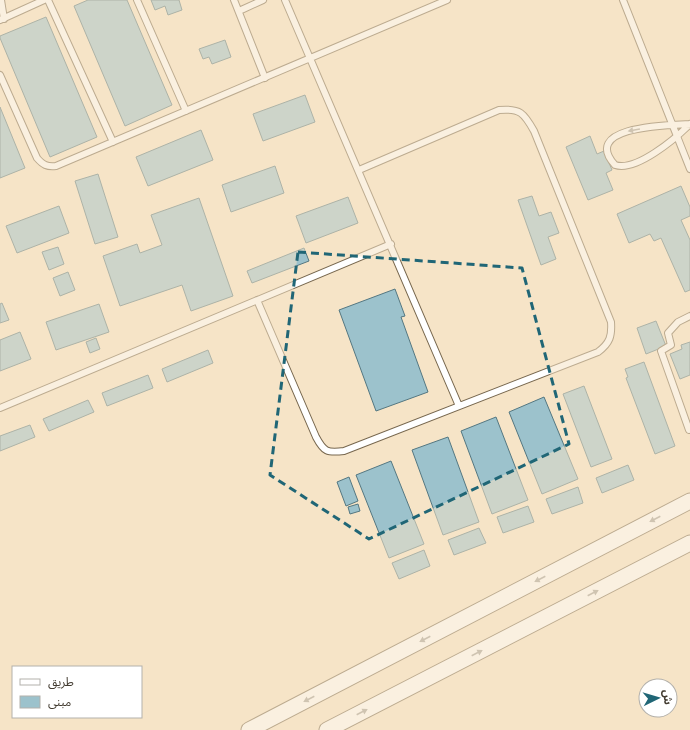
<svg xmlns="http://www.w3.org/2000/svg" width="690" height="730" font-family="Spectral,'Noto Sans Arabic',serif">
  <style>
    .building { fill: #9cc2cc; stroke: #547781 }
    .lines { fill: none; stroke-linecap: round; stroke-linejoin: round }
    .service-casing { stroke: #77674e; stroke-width: 8 }
    .tertiary-casing { stroke: #77674e; stroke-width: 17 }
    .service { stroke: #fff; stroke-width: 6 }
    .tertiary { stroke: #fff; stroke-width: 15 }
    .oneway { fill: #a09d98 }
    .marked { fill: none; stroke: #206676; stroke-width: 3; stroke-dasharray: 8 5; stroke-linejoin: round }
  </style>
  <rect width="100%" height="100%" fill="#f6e4c7"/>
  <path class="building" d="M88,0H127L172,105L125,126L74,6Z
    M151,0H179L182,10L168,15L165,6L155,10Z
    M46,17L97,137L50,157L0,38V36Z
    M225,40L231,57L212,64L209,57L203,59L199,49Z
    M305,95L315,122L263,141L253,114Z
    M0,107L25,168L0,178Z
    M201,130L213,160L148,186L136,157Z
    M590,136L597,154L604,151L612,170L606,173L613,190L588,200L566,147Z
    M275,166L284,193L231,212L222,185Z
    M98,174L118,237L95,244L75,181Z
    M681,186L690,207V216L681,220L690,240V290L685,292L661,238L654,241L650,234L629,243L617,214Z
    M532,196L539,216L551,212L559,233L548,237L556,259L541,265L518,200Z
    M348,197L358,223L306,243L296,216Z
    M199,198L233,296L191,311L182,285L120,306L103,256L137,244L140,253L162,245L151,215Z
    M59,206L69,233L17,253L6,226Z
    M58,247L64,264L49,270L42,252Z
    M304,248L309,261L252,283L247,271Z
    M68,272L75,290L60,296L53,278Z
    M395,289L405,316L401,317L428,392L376,411L339,310Z
    M2,303L9,320L0,323V304Z
    M99,304L109,332L56,350L46,322Z
    M656,321L666,346L646,354L637,328Z
    M20,332L31,359L0,371V340Z
    M96,338L100,349L90,353L86,342Z
    M690,342V375L680,379L670,354L682,349L681,345Z
    M208,350L213,363L167,382L162,369Z
    M644,362L675,446L655,454L626,378L628,377L625,369Z
    M148,375L153,388L107,406L102,393Z
    M584,386L612,459L591,467L563,394Z
    M544,397L578,479L542,494L509,412Z
    M88,400L94,412L49,431L43,419Z
    M496,417L528,500L492,514L461,431Z
    M30,425L35,437L0,451V436Z
    M448,437L479,522L443,535L412,450Z
    M391,461L424,544L389,558L356,475Z
    M628,465L634,480L602,493L596,478Z
    M349,477L358,501L346,506L337,482Z
    M578,487L583,503L552,514L546,499Z
    M358,504L360,511L350,514L348,507Z
    M528,506L534,522L503,533L497,517Z
    M479,528L486,543L454,555L448,540Z
    M424,550L430,566L399,579L392,563Z"/>
  <g class="lines">
    <defs>
      <path id="service" d="M1,0L4,19
        M48,0L113,142
        M137,0L186,111
        M234,0L265,78
        M285,0L459,406
        M623,0L690,169
        M239,11L263,0
        M0,20L44,0
        M0,75L37,158C43,165 47,167 56,166L447,0
        M690,124C675,139 636,172 615,165C580,126 669,125 690,124
        M257,300L316,437C324,452 327,453 344,451L598,352C610,343 612,336 611,322L534,131C524,113 520,108 499,110L359,170
        M0,408L391,244
        M689,430L661,351L671,345L668,333L678,322L690,316"/>
      <path id="tertiary" d="M249,730L690,501
        M327,730L690,543"/>
    </defs>
    <use href="#service" class="service-casing"/>
    <use href="#tertiary" class="tertiary-casing"/>
    <use href="#service" class="service"/>
    <use href="#tertiary" class="tertiary"/>
  </g>
  <defs><path id="oneway-solid" d="M-6-.8H1V-3.2L6.5 0L1 3.2V.8H-6Z"/></defs>
  <g class="oneway">
    <use href="#oneway-solid" transform="translate(634 130) rotate(170)"/>
    <use href="#oneway-solid" transform="translate(655 519) rotate(153)"/>
    <use href="#oneway-solid" transform="translate(540 579) rotate(153)"/>
    <use href="#oneway-solid" transform="translate(593 593) rotate(-27)"/>
    <use href="#oneway-solid" transform="translate(425 639) rotate(153)"/>
    <use href="#oneway-solid" transform="translate(477 653) rotate(-27)"/>
    <use href="#oneway-solid" transform="translate(309 699) rotate(153)"/>
    <use href="#oneway-solid" transform="translate(362 712) rotate(-27)"/>
  </g>
  <path d="M0 0H690V730H0ZM298,252L522,268L569,444L369,539L270,475Z" fill="#f6e4c7" fill-opacity=".55" fill-rule="evenodd"/>
  <path class="marked" d="M298,252L522,268L569,444L369,539L270,475Z"/>
  <rect x="12" y="666" width="130" height="52" fill="#ffffff" stroke="#b3b1ac"/>
  <rect x="20" y="679" width="20" height="6" fill="#ffffff" stroke="#b3b1ac"/>
  <text x="48" y="686" font-size="12" fill="#423b30">طريق</text>
  <rect x="20" y="696" width="20" height="12" fill="#9cc2cc" stroke="#b3b1ac"/>
  <text x="48" y="706" font-size="12" fill="#423b30">مبنى</text>
  <g transform="translate(658 698) rotate(85)"><circle r="19" fill="#ffffff" stroke="#b3b1ac"/>
  <path d="M0-3L7 15L0 10L-7 15Z" fill="#206676"/>
  <text y="-6" font-size="11" font-weight="bold" text-anchor="middle" fill="#423b30">ش</text>
  </g>
</svg>
